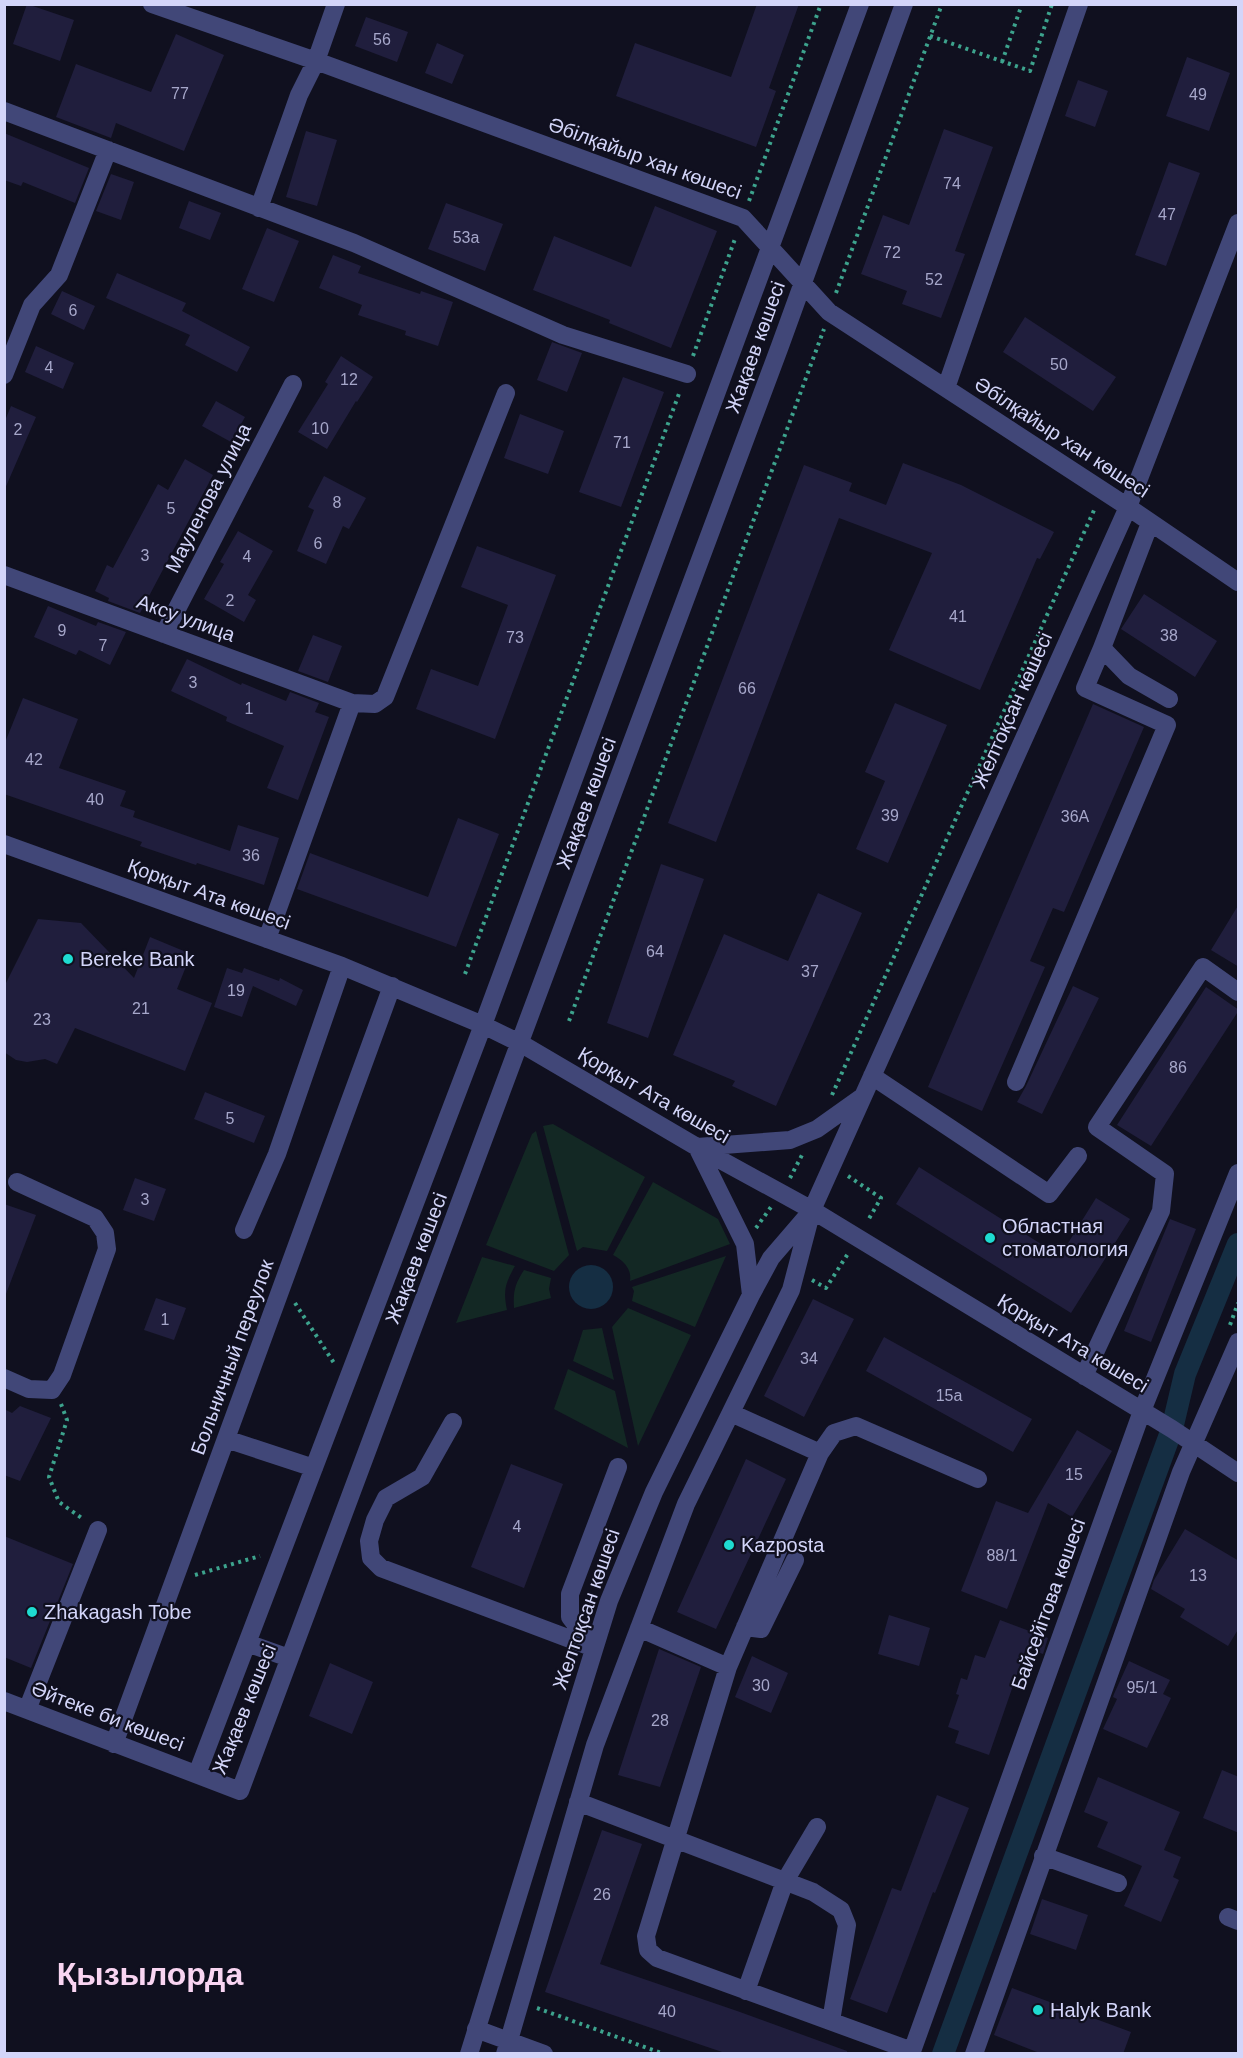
<svg xmlns="http://www.w3.org/2000/svg" width="1243" height="2058" font-family="Arial,sans-serif">
  <style>
    .green { fill: #132824 }
    .water { fill: #152e43 }
    .lines { fill: none; stroke-linecap: round; stroke-linejoin: round }
    .canal { stroke: #152e43; stroke-width: 22 }
    .building { fill: #201e3d }
    .path { stroke: #3da38d; stroke-width: 4; stroke-dasharray: 3 4.5; stroke-linecap: butt }
    .minor { stroke: #414778; stroke-width: 18 }
    .poi-dot { fill: #1edbd1; stroke: #10101f; stroke-width: 2 }
    .labels { text-anchor: middle; stroke-width: 4.5; stroke-linejoin: round; paint-order: stroke }
    .number-label { font-size: 16px; fill: #a6a7ca }
    .street-label { font-size: 20px; fill: #d3d5f9; stroke: #10101f }
    .poi-label { font-size: 20px; fill: #d3d5f9; stroke: #10101f; text-anchor: start }
    .town-label { font-size: 32px; font-weight: bold; fill: #f9d5f2; stroke: #10101f }
  </style>
  <rect width="100%" height="100%" fill="#10101f"/>
  <path class="green" d="M553,1124L645,1177L607,1251L583,1247L577,1251L543,1126Z
    M536,1131L569,1255L554,1271L486,1245L532,1134Z
    M653,1182L718,1219L730,1244L630,1281C632,1269 623,1260 613,1255Z
    M726,1256L695,1327L632,1301L634,1291L632,1287Z
    M482,1257L515,1266C505,1284 503,1290 507,1310L456,1323Z
    M524,1270L551,1278L549,1289L551,1298L514,1308C513,1291 515,1284 524,1270Z
    M628,1308L691,1335L638,1446L612,1327Z
    M602,1328L614,1380L573,1361L583,1330Z
    M568,1369L615,1391L628,1448L554,1409Z"/>
  <path class="water" d="M569 1287a22 22 0 1 1 44 0a22 22 0 1 1-44 0Z"/>
  <g class="lines">
    <path class="canal" d="M943,2054L1172,1429L1185,1374L1238,1244"/>
  </g>
  <path class="building" d="M27,4L74,20L60,61L13,44Z
    M757,4H799L769,88L776,91L756,147L616,96L635,43L731,77Z
    M366,17L408,32L397,62L355,46Z
    M176,34L224,55L184,151L116,123L111,138L56,117L76,64L151,92Z
    M437,43L464,55L452,84L425,73Z
    M1187,57L1230,73L1209,131L1166,116Z
    M1078,80L1108,91L1095,127L1065,116Z
    M944,129L993,147L955,251L965,254L941,318L902,304L907,291L861,274L883,215L909,225Z
    M306,131L337,140L317,206L286,197Z
    M4,133L89,168L75,203L23,182L21,186L4,180Z
    M1169,162L1200,173L1166,266L1135,255Z
    M111,174L134,182L121,220L96,211Z
    M189,201L221,213L210,240L179,228Z
    M446,203L503,224L485,271L428,249Z
    M655,206L717,231L671,348L609,323L610,320L533,290L554,236L631,267Z
    M267,228L299,241L274,302L242,289Z
    M333,255L361,266L358,273L420,294L421,291L453,302L438,346L405,335L406,331L358,315L362,305L319,288Z
    M117,273L186,303L182,311L250,347L237,372L185,345L190,335L106,298Z
    M62,291L95,306L84,330L51,314Z
    M1025,317L1116,377L1093,411L1003,352Z
    M552,342L582,353L567,392L537,380Z
    M36,346L74,363L63,389L25,372Z
    M341,356L373,377L357,402L356,401L327,449L298,432L328,384L325,382Z
    M623,377L664,392L621,507L579,492Z
    M216,401L245,417L231,442L202,426Z
    M11,406L36,417L4,491V423Z
    M520,414L564,431L548,474L504,458Z
    M185,459L213,475L140,613L108,601L109,598L95,591L107,565L113,568L158,484L168,490Z
    M903,463L961,485L1054,532L1040,559L1037,558L980,690L889,650L932,553L839,518L716,842L668,823L804,465L852,483L849,491L886,505Z
    M324,476L366,498L349,529L343,526L326,564L297,551L314,510L308,507Z
    M238,531L273,551L248,595L256,600L244,622L204,599L224,564L220,562Z
    M477,546L556,575L495,739L416,709L431,669L478,686L508,605L461,587Z
    M1144,594L1217,641L1195,677L1121,629Z
    M48,606L96,626L98,622L126,632L110,665L79,650L76,655L34,637Z
    M313,635L342,646L328,682L298,671Z
    M187,659L241,685L242,683L286,701L290,692L319,703L315,712L329,717L298,800L267,788L284,746L226,721L227,717L171,691Z
    M23,698L78,719L59,768L126,791L120,806L135,811L133,817L230,851L238,825L279,838L264,885L197,863L196,865L140,846L142,842L4,794V745Z
    M895,703L947,725L888,863L856,849L885,781L865,772Z
    M1093,704L1144,727L1064,912L1053,908L1030,961L1045,967L982,1111L928,1087Z
    M458,818L499,834L456,947L297,889L310,853L428,897Z
    M661,864L704,879L648,1038L607,1023Z
    M818,893L862,913L776,1106L732,1086L735,1081L673,1055L724,934L788,961Z
    M1239,904V967L1211,950Z
    M38,919L81,923L134,978L150,937L191,954L177,989L212,1003L185,1071L75,1028L57,1064L45,1059L27,1062L16,1060L4,1052V987Z
    M227,968L242,973L244,968L279,981L280,978L303,990L296,1006L253,986L242,1017L214,1007Z
    M1073,986L1099,998L1042,1114L1017,1102L1026,1086Z
    M1206,987L1239,1010L1151,1146L1117,1125Z
    M205,1092L265,1116L254,1143L194,1119Z
    M919,1167L1060,1256L1096,1198L1130,1219L1071,1313L896,1204Z
    M135,1178L166,1189L154,1221L123,1210Z
    M4,1204L36,1215L6,1294H4Z
    M1170,1219L1196,1229L1151,1342L1124,1331Z
    M156,1298L186,1308L174,1340L144,1330Z
    M813,1299L854,1319L804,1417L764,1396Z
    M884,1337L1032,1419L1013,1452L866,1371Z
    M20,1406L51,1418L20,1481L4,1475V1409L12,1413Z
    M1077,1430L1112,1451L1072,1517L1048,1503L1007,1609L961,1591L996,1501L1028,1513Z
    M746,1459L786,1479L716,1629L677,1612Z
    M511,1464L563,1484L524,1588L471,1567Z
    M1185,1529L1239,1561V1628L1228,1646L1180,1617L1185,1609L1151,1589L1154,1580Z
    M4,1536L73,1564L31,1668L4,1657Z
    M889,1615L930,1628L919,1666L878,1654Z
    M1000,1620L1048,1638L1043,1654L1026,1648L989,1755L955,1743L959,1731L948,1727L959,1695L956,1694L961,1678L967,1680L975,1655L985,1658Z
    M659,1649L701,1667L660,1787L618,1775Z
    M752,1656L788,1673L771,1713L735,1697Z
    M1129,1661L1170,1680L1163,1694L1171,1698L1147,1748L1103,1729L1117,1699L1113,1697L1114,1694Z
    M330,1663L373,1682L352,1734L309,1716Z
    M1222,1770L1239,1777V1833L1203,1818Z
    M1098,1777L1180,1812L1164,1850L1181,1857L1173,1877L1179,1880L1161,1922L1124,1906L1142,1866L1097,1847L1108,1822L1084,1812Z
    M937,1795L969,1808L935,1893L933,1892L887,2013L850,1999L892,1888L901,1891Z
    M602,1830L642,1844L600,1964L740,2012L847,2051V2054H728L545,1992Z
    M1042,1899L1088,1915L1076,1950L1030,1934Z
    M1012,1988L1131,2032L1123,2054H1042L994,2035Z"/>
  <g class="lines">
    <path class="path" d="M930,36L1030,71L1052,4
      M1002,62L1022,4
      M749,201L821,4
      M836,293L942,4
      M693,356L736,236
      M465,974L680,391
      M569,1021L824,329
      M832,1095L1095,508
      M848,1176L881,1198L867,1222
      M790,1178L802,1155
      M756,1228L771,1207
      M812,1280L826,1288L849,1252
      M295,1303L334,1363
      M1230,1325L1238,1303
      M61,1404L67,1420L49,1477L59,1502L83,1519
      M195,1575L260,1556
      M537,2008L664,2054"/>
    <path class="minor" d="M152,4L316,61L743,218L829,312L1128,507L1238,582
      M4,111L354,243L563,335L687,374
      M259,208L299,95L316,61L336,4
      M4,375L32,305L59,275L108,150
      M946,388L1079,4
      M1150,523L1102,648L1129,676L1169,699
      M4,575L352,703L375,704L385,697L506,393
      M164,634L293,384
      M4,844L342,966L483,1025L520,1043L697,1147L812,1210L1172,1429L1238,1473
      M267,939L352,703
      M872,1076L1049,1194L1078,1156
      M1016,1082L1167,725L1085,688L1102,648
      M244,1230L277,1154L342,966
      M751,1295L745,1244L697,1147L790,1140L817,1129L862,1097
      M1084,1376L1161,1211L1165,1174L1097,1127L1203,967L1238,992
      M4,1378L29,1389L52,1390L62,1375L107,1249L105,1233L95,1218L17,1182
      M731,1413L820,1453
      M453,1422L422,1477L386,1498L375,1520L369,1541L371,1558L381,1568L594,1648L570,1617V1594L618,1467
      M226,1439L314,1468
      M745,1627L761,1629L795,1560
      M639,1628L728,1667
      M247,1643L289,1658
      M4,1701L240,1791L780,346L904,4
      M27,1710L98,1530
      M114,1744L392,986
      M197,1774L483,1025L860,4
      M578,1802L813,1892L841,1910L847,1925L831,2021
      M1043,1856L1118,1883
      M1228,1917L1238,1921
      M746,1991L785,1881L817,1827
      M476,2029L544,2054
      M912,2051L657,1958L648,1950L646,1936L728,1667L820,1453L834,1433L856,1426L978,1479
      M469,2054L609,1601L654,1492L751,1295L771,1258L808,1215
      M505,2054L595,1745L686,1504L791,1290L812,1210L1128,507L1238,223
      M911,2054L1142,1411L1238,1173
      M974,2054L1181,1472L1238,1342"/>
  </g>
  <g class="poi-dot">
    <circle cx="68" cy="959" r="6"/>
    <circle cx="990" cy="1238" r="6"/>
    <circle cx="729" cy="1545" r="6"/>
    <circle cx="32" cy="1612" r="6"/>
    <circle cx="1038" cy="2010" r="6"/>
  </g>
  <g class="labels">
    <g class="number-label">
      <text x="382" y="45">56</text>
      <text x="180" y="99">77</text>
      <text x="1198" y="100">49</text>
      <text x="952" y="189">74</text>
      <text x="1167" y="220">47</text>
      <text x="466" y="243">53а</text>
      <text x="892" y="258">72</text>
      <text x="934" y="285">52</text>
      <text x="73" y="316">6</text>
      <text x="1059" y="370">50</text>
      <text x="49" y="373">4</text>
      <text x="349" y="385">12</text>
      <text x="320" y="434">10</text>
      <text x="18" y="435">2</text>
      <text x="622" y="448">71</text>
      <text x="337" y="508">8</text>
      <text x="171" y="514">5</text>
      <text x="318" y="549">6</text>
      <text x="145" y="561">3</text>
      <text x="247" y="562">4</text>
      <text x="230" y="606">2</text>
      <text x="958" y="622">41</text>
      <text x="62" y="636">9</text>
      <text x="1169" y="641">38</text>
      <text x="515" y="643">73</text>
      <text x="103" y="651">7</text>
      <text x="193" y="688">3</text>
      <text x="747" y="694">66</text>
      <text x="249" y="714">1</text>
      <text x="34" y="765">42</text>
      <text x="95" y="805">40</text>
      <text x="890" y="821">39</text>
      <text x="1075" y="822">36А</text>
      <text x="251" y="861">36</text>
      <text x="655" y="957">64</text>
      <text x="810" y="977">37</text>
      <text x="236" y="996">19</text>
      <text x="141" y="1014">21</text>
      <text x="42" y="1025">23</text>
      <text x="1178" y="1073">86</text>
      <text x="230" y="1124">5</text>
      <text x="145" y="1205">3</text>
      <text x="165" y="1325">1</text>
      <text x="809" y="1364">34</text>
      <text x="949" y="1401">15а</text>
      <text x="1074" y="1480">15</text>
      <text x="517" y="1532">4</text>
      <text x="1002" y="1561">88/1</text>
      <text x="1198" y="1581">13</text>
      <text x="761" y="1691">30</text>
      <text x="1142" y="1693">95/1</text>
      <text x="660" y="1726">28</text>
      <text x="602" y="1900">26</text>
      <text x="667" y="2017">40</text>
    </g>
    <g class="street-label">
      <text transform="translate(645 158) rotate(20)" y="7">Әбілқайыр хан көшесі</text>
      <text transform="translate(755 347) rotate(-70)" y="7">Жақаев көшесі</text>
      <text transform="translate(1062 437) rotate(33)" y="7">Әбілқайыр хан көшесі</text>
      <text transform="translate(208 498) rotate(-63)" y="7">Мауленова улица</text>
      <text transform="translate(186 618) rotate(20)" y="7">Аксу улица</text>
      <text transform="translate(1012 710) rotate(-66)" y="7">Желтоқсан көшесі</text>
      <text transform="translate(586 803) rotate(-70)" y="7">Жақаев көшесі</text>
      <text transform="translate(209 894) rotate(20)" y="7">Қорқыт Ата көшесі</text>
      <text transform="translate(654 1095) rotate(30)" y="7">Қорқыт Ата көшесі</text>
      <text transform="translate(416 1258) rotate(-69)" y="7">Жақаев көшесі</text>
      <text transform="translate(1073 1343) rotate(31)" y="7">Қорқыт Ата көшесі</text>
      <text transform="translate(232 1357) rotate(-70)" y="7">Больничный переулок</text>
      <text transform="translate(1048 1604) rotate(-70)" y="7">Байсейітова көшесі</text>
      <text transform="translate(586 1609) rotate(-71)" y="7">Желтоқсан көшесі</text>
      <text transform="translate(244 1709) rotate(-68)" y="7">Жақаев көшесі</text>
      <text transform="translate(108 1716) rotate(21)" y="7">Әйтеке би көшесі</text>
    </g>
    <g class="poi-label">
      <text x="80" y="966">Bereke Bank</text>
      <text x="1002" y="1233">Областная<tspan x="1002" dy="23">стоматология</tspan></text>
      <text x="741" y="1552">Kazposta</text>
      <text x="44" y="1619">Zhakagash Tobe</text>
      <text x="1050" y="2017">Halyk Bank</text>
    </g>
    <g class="town-label">
      <text x="150" y="1985">Қызылорда</text>
    </g>
  </g>
  <rect width="1243" height="2058" fill="none" stroke="#d3d5f9" stroke-width="12"/>
</svg>
